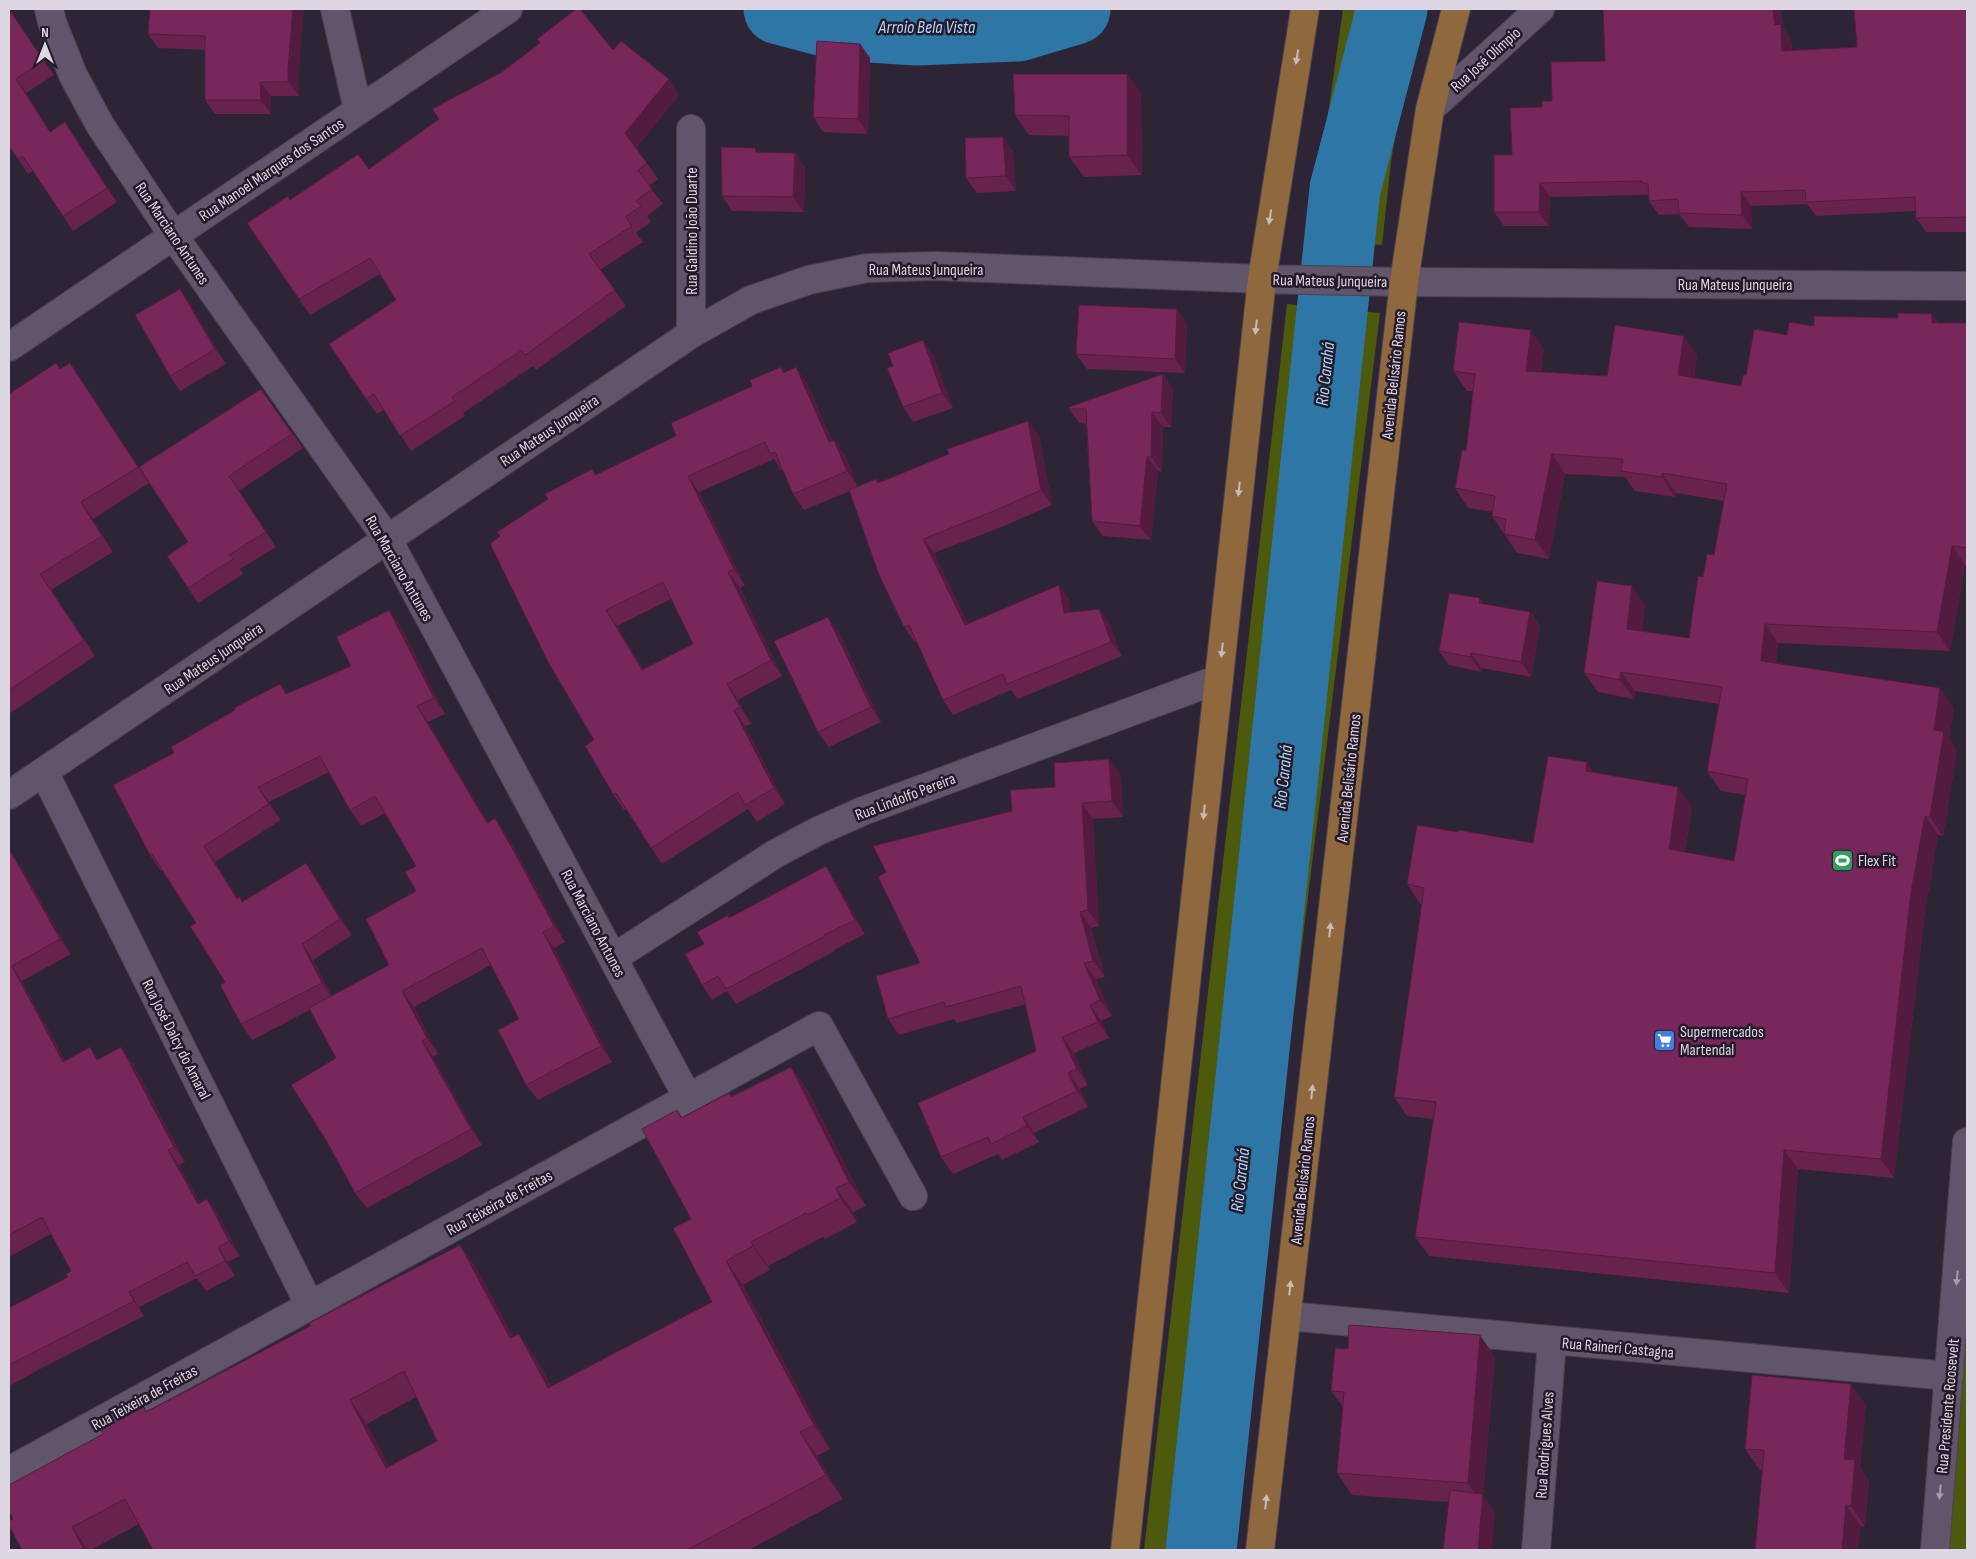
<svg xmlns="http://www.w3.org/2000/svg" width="1976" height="1559" font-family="'Sofia Sans Condensed',sans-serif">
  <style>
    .green { fill: #4d590d }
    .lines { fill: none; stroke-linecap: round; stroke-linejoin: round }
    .river { stroke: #2d76a5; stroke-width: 71 }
    .street-casing { stroke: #4a4150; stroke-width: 30 }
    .secondary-casing { stroke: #4a4150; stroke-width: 30 }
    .primary-casing { stroke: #4a4150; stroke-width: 30 }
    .street { stroke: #60556a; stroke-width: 28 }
    .secondary { stroke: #60556a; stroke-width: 28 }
    .primary { stroke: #8f683e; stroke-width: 28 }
    .wall { fill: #67224e; fill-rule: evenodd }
    .shaded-wall { fill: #541b40 }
    .building { fill: #78275b; stroke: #541b40; fill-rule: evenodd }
    .oneway { fill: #cabbba }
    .oneway2 { fill: #a59cad }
    .labels { text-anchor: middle; stroke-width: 5; stroke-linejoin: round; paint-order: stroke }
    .street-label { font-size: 16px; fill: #ddd7e3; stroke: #241a2c }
    .poi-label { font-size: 16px; fill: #ddd7e3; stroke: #241a2c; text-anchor: start }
    .water-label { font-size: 18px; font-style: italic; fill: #aed8f8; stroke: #241a2c }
  </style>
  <rect width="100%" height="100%" fill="#2d2436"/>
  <path class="green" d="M1343,9H1422L1405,79L1391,162L1382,245L1310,240Z
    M1287,304L1380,313L1274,1172L1232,1550H1144Z
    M1967,1191V1550H1935Z"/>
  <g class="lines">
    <path class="river" d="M779,9L840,25L916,30L1018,26L1075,9
      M1201,1550L1345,189L1392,9"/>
    <defs>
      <path id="street" d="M49,9L52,22L73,75L100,125L173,235L388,540L688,1098
        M335,9L358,110
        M1430,109L1540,9
        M691,129V334
        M9,347L508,9
        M44,772L310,1306
        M613,958L775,854L818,831L863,811L1219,679
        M1287,1316L1949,1376
        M9,1471L819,1026L913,1196
        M1536,1550L1552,1341
        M1935,1550L1967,1142"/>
      <path id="secondary" d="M9,795L691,334L751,300L809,280L867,268L935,266L1262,279L1404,282L1967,286"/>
      <path id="primary" d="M1125,1550L1262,279L1305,9
        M1260,1550L1404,282L1430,109L1456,9"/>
    </defs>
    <use href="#street" class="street-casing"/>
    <use href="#secondary" class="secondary-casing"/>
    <use href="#primary" class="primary-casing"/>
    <use href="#street" class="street"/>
    <use href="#secondary" class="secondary"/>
    <use href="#primary" class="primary"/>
  </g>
  <path class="wall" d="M9,9L54,75L26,93L50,132L65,122L117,202L73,231L33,171L28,174L9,146Z
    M150,9L298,83L299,96H271V114H215L205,100V50L158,48L148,34Z
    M1612,9H1781L1783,28L1791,39L1792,50L1857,47L1967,9V232H1926L1916,218V211L1816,216L1807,204L1751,206L1752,229L1689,227L1679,214L1659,215L1649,201L1648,195L1550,197L1549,226H1504L1494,212L1512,155L1542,107L1552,101L1605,61Z
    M860,44L870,58L868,134L823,132L813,117Z
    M613,50L679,95L636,148L658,179L649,186L663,204L647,216L651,222L636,233L643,242L600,270L626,306L536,370L533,366L463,413L465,416L411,451L384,410L377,414L366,399L396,300L380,274L310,315L299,299L290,200L369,169Z
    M1127,74L1141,94L1142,175L1084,177L1069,157V136L1029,135L1015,115Z
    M1003,137L1013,152L1016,191L977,193L966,178Z
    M758,152L795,153L805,168L804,212L732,211L722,196Z
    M190,304L226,364L180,391L170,376Z
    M1932,314L1938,323H1967V565H1965L1950,651L1778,643L1776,663L1940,688L1954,708L1949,739L1957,751L1943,836L1938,835L1925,911L1894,1178L1798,1169L1789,1293L1429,1256L1415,1237L1434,1119L1407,1116L1394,1097L1422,904H1420L1407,884L1458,832L1533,843L1595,773L1692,806L1685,852L1734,861L1746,795L1721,791L1707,771L1719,704L1635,691L1634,699L1598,692L1584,673L1645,605L1642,631L1689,638L1703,577L1714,555L1724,501L1676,493L1675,497L1635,491L1625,477L1565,474L1549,559L1517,553L1492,516L1493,512L1468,508L1455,488L1466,451L1473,391H1467L1453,371L1544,349L1541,372L1607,376L1697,355L1694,378L1741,386L1746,375L1787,335L1814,326Z
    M1187,323L1185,373L1087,369L1076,354Z
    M933,355L953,408L913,422L903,407Z
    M70,363L149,483L93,519L113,552L51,590L95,656L9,714V394L60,369Z
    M781,367L785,373L807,383L832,441L846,456L858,487L876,479L879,483L1039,435L1052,505L1004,526L934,553L968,624L1059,585L1069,600L1071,612L1099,609L1109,623L1122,656L1018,699L1011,690L953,715L943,700L917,641L915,642L904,627L850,491L804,510L793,494L783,470H781L774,459L699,492L745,585L740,588L782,676L738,700L751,724L745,726L785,804L757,822L748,809L662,864L626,809L624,810L613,794L594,740L592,469L596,475L676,436L752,386ZM671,599L693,644L643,669L617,626Z
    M1163,374L1173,389L1171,427H1163L1162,472L1158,471L1151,540L1103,536L1092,521L1086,424L1079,423L1069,409Z
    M261,389L303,448L239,491L276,547L240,569L243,574L198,603L188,588V542Z
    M1485,604L1530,612L1540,627L1531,677L1481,668V672L1449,665L1439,651Z
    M389,610L400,625L445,714L428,722L488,822L495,818L506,834L534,884L565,942L554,948L612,1062L538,1100L526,1085L519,1019L491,965L414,1007L438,1054L433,1057L482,1145L367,1208L355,1193L336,1058L310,1010L252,1040L241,1024L225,982L196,923L162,870L161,871L150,855L174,753L235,710L280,684L287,694L351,666ZM329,772L350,810L361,826L385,813L416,866V891L389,965L332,996L313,960L352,935L317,879L243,902L238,898L215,862L281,820L269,802Z
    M838,631L881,722L829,747L818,732Z
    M1109,759L1121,775L1123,817L1093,819L1099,926L1091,928L1105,977L1096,979L1112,1016L1101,1021L1109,1038L1074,1053L1088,1085L1080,1089L1088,1107L1034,1133L1039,1142L1002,1160L998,1154L953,1174L941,1157L1036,1051L1026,1004L957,1023L954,1019L899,1035L888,1019L920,963L1012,811L1055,787Z
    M9,854L22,868L71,954L22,981L65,1061L90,1047L98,1059L132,1062L185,1162L179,1165L200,1203L218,1214L240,1256L228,1262L235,1276L206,1291L197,1278L139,1307L144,1316L42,1368L9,1386V1308L68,1277L71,1271L51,1234L9,1257Z
    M836,881L865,934L834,950L835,951L736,1004L727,991L712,1000L702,985L704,944L729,918Z
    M791,1067L808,1091L866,1206L853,1212L857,1222L825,1239L823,1237L768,1266L770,1270L743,1285L830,1449L817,1456L843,1499L749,1550H153L139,1524L91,1550H22L13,1519L147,1411L204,1382L310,1326L460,1245L477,1269L513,1337L536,1358L551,1386L712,1302L691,1219L677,1110L682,1117L731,1096ZM416,1397L437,1441L389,1466L367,1424Z
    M1495,1357L1483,1495L1495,1512L1449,1502L1352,1495L1337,1473L1343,1407L1331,1391Z
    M1866,1405L1860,1467L1869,1481L1865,1527L1861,1526L1762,1470H1760L1745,1449Z"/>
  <path class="shaded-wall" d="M293,9H304L298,83L299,96L288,82V69Z
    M1773,9H1781L1783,28L1791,39L1792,65L1782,51L1775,25Z
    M860,44L870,58L868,134L858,119Z
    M1127,74L1141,94L1142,175L1127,155Z
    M16,79L26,93L60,147L50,132Z
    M669,79L679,95L636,149L625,133Z
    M260,82L271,96V114L261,100Z
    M65,122L75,137L117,202L107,188Z
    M1003,137L1013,152L1016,191L1006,176Z
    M795,153L805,168L804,212L793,197Z
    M1540,183L1550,197L1549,226L1539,212Z
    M1741,192L1751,206L1752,229L1742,215Z
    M180,289L190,304L226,364L215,349Z
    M1177,309L1187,323L1185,373L1175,359Z
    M1932,314L1945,333L1932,323Z
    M1531,330L1544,349L1539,390L1526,371Z
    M1684,336L1697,355L1691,395L1678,375Z
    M923,340L933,355L953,408L942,393Z
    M70,363L81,379L149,483L138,467Z
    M796,367L807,383L840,458L829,442Z
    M1163,374L1173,389L1171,427L1161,413Z
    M1152,412L1163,427L1162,472L1151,457Z
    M1028,421L1039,435L1052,505L1041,490Z
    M834,440L846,456L858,487L847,471Z
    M1552,454L1565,474L1549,559L1535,540Z
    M1147,457L1158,471L1151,540L1140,526Z
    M1662,473L1676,493L1675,497L1662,477Z
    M688,476L699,492L745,585L734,569Z
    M81,502L93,519L113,552L102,536Z
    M923,539L934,553L976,640L965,625Z
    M1952,546L1965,565L1950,651L1937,632Z
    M728,572L740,588L782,676L771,660Z
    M40,574L51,590L95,656L84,640Z
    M1059,585L1069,600L1074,628L1064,613Z
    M1632,586L1645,605L1640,648L1627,629Z
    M1480,598L1491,613L1479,603Z
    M1099,609L1109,623L1122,656L1111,642Z
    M389,610L400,625L445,714L434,698Z
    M606,610L617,626L653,686L642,670Z
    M1530,612L1540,627L1531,677L1521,662Z
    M828,617L838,631L881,722L871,707Z
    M1765,624L1778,643L1775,680L1761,661Z
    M1471,653L1481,668V672L1471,657Z
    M1621,672L1635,691L1634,699L1620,680Z
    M727,684L738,700L751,724L740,707Z
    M1940,688L1954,708L1949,739L1957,751L1943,836L1930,817L1934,730Z
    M417,706L428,722L498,838L487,823Z
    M734,710L745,726L785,804L774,788Z
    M1109,759L1121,775L1123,817L1112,801Z
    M1587,762L1601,781L1586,771Z
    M258,787L269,802L281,820L269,804Z
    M1678,787L1692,806L1682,868L1669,849Z
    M1082,803L1093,819L1099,926L1088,910Z
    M1925,816L1938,835L1925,911L1894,1178L1881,1159L1911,892Z
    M495,818L506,834L534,884L565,942L554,926Z
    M204,846L215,862L248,915L237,899Z
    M11,852L22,868L71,954L60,939Z
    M306,863L317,879L352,935L340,919Z
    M826,866L836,881L865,934L855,920Z
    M1080,912L1091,928L1105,977L1093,961Z
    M543,932L554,948L612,1062L601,1046Z
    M302,944L313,960L333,999L322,983Z
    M1084,963L1096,979L1112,1016L1100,1000Z
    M12,966L22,981L73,1077L63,1062Z
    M402,991L414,1007L438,1054L427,1038Z
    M1090,1005L1101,1021L1109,1038L1098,1022Z
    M1062,1037L1074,1053L1088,1085L1077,1069Z
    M422,1041L433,1057L482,1145L471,1129Z
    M90,1047L100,1062L97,1060Z
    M121,1047L132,1062L185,1162L174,1147Z
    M791,1067L808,1091L866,1206L849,1182Z
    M1068,1073L1080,1089L1088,1107L1077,1091Z
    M1023,1117L1034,1133L1039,1142L1027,1126Z
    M168,1150L179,1165L209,1219L198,1204Z
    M1784,1150L1798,1169L1789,1293L1775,1273Z
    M836,1188L853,1212L857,1222L840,1198Z
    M207,1199L218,1214L240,1256L229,1241Z
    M751,1242L768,1266L770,1270L753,1246Z
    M460,1245L477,1269L527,1362L510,1338Z
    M218,1247L228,1262L235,1276L225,1261Z
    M726,1261L743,1285L830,1449L814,1425Z
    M129,1292L139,1307L144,1316L134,1301Z
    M519,1334L536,1358L564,1412L548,1388Z
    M1480,1335L1495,1357L1483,1495L1495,1512L1492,1550H1478L1482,1504L1468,1483Z
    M1851,1384L1866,1405L1860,1467L1869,1481L1865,1527L1851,1506L1844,1459Z
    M350,1400L367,1424L403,1492L386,1468Z
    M800,1432L817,1456L843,1499L826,1475Z
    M1846,1505L1861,1526L1858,1550H1842Z
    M72,1527L88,1550H85L83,1548Z"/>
  <path class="building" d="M9,9L43,60L16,79L50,132L65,122L107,188L63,216L23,156L18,159L9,146Z
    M150,9H293L288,69V82H260L261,100H205V36L148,34Z
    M576,9H580L613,50L621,41L669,79L625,133L647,163L638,170L652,189L636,201L641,206L625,217L632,226L589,254L615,290L525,355L522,350L452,397L455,401L400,436L374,394L366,399L329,344L396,300L370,258L299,299L247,223L288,196L290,200L358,154L369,169L439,119L432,109L502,72L540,43L537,39Z
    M1603,9H1773L1775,25L1781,24L1782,51L1857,47L1854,9H1967V217L1916,218L1915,197L1806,202L1805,190L1741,192L1742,215L1679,213L1678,199L1649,201L1648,183H1642V181L1540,183L1539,212H1494V155H1512L1510,108L1542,107V101H1552L1551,62L1605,61Z
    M817,41L860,44L858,119L813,117Z
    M1013,74H1127V155L1069,157V116L1015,115Z
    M1003,137L1006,176L966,178L965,138Z
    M721,147L755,148L756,152L795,153L793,197L722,196Z
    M180,289L215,349L170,376L135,315Z
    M1079,305L1177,309L1175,359L1076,354Z
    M1898,313L1932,314V323H1967V548L1952,546L1937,632L1765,624L1761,661L1940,688L1934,730L1944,732L1930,817L1925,816L1911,892L1881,1159L1784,1150L1775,1273L1415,1237L1436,1102L1394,1097L1424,888L1407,884L1417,825L1458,832L1459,830L1533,843L1548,756L1587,762L1586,771L1678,787L1669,849L1734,861L1748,779L1707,771L1722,687L1621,672L1620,680L1584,673L1597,581L1632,586L1627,629L1689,638L1698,576L1703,577L1707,554L1714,555L1727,484L1662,473V477L1621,471L1623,459L1552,454L1535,540L1504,534L1506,519L1492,516L1495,496L1455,488L1462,450L1466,451L1475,374L1453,371L1459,322L1531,330L1526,371L1607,376L1615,325L1684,336L1678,375L1741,386L1743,375H1746L1754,329L1787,335L1789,322L1814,326V316L1898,318Z
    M923,340L942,393L903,407L887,368L893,366L888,353Z
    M56,363L60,369L70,363L138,467L81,502L102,536L40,574L84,640L9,690V394Z
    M781,367L783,373L796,367L829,442L834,440L847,471L793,494L775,452L770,454L765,442L688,476L734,569L728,572L771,660L727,684L740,707L734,710L774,788L745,805L738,792L651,848L616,793L613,794L585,746L594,740L548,662L490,544L500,536L497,532L548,499L545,494L592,469L595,475L676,436L671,423L752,386L750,380ZM663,582L693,644L642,670L606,610Z
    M1163,374L1161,413L1152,412L1151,457H1147L1140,526L1092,521L1086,409H1069V407Z
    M261,389L292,434L229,476L266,532L229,555L233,559L188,588L167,556L188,542L139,467Z
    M1028,421L1041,490L994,511L923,539L965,625L1059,585L1064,613L1099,609L1111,642L1007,684L1003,674L943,700L909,625L904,627L879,575L849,490L876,479L878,483L949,454L947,449Z
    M1449,593L1480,598L1479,603L1530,612L1521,662L1471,653V657L1439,651Z
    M389,610L434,698L417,706L487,823L495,818L523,868L554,926L543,932L601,1046L526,1085L498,1030L519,1019L482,948L402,991L427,1038L422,1041L471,1129L355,1193L326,1140L291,1085L336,1058L309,1008L389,965L366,919L416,891L405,872L416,866L375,796L350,810L320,756L258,787L269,804L204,846L237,899L240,897L242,902L306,863L340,919L302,944L322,983L241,1024L220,985L225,982L190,926L196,923L152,854L150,855L113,785L174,753L171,747L235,710L234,708L280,684L286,694L351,666L336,637Z
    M828,617L871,707L818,732L774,641Z
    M1109,759L1112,801L1082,803L1088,910L1080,912L1093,961L1084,963L1100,1000L1090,1005L1098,1022L1062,1037L1077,1069L1068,1073L1077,1091L1023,1117L1027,1126L991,1144L988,1137L941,1157L918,1103L1036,1051L1021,986L946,1007L944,1002L888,1019L876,976L920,963L878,877L886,872L873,846L1012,811L1010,790L1055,787L1054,763Z
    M11,852L60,939L12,966L63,1062L90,1047L97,1060L121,1047L174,1147L168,1150L198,1204L207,1199L229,1241L218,1247L225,1261L195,1276L187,1262L129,1292L134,1301L9,1365V1308L68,1277L66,1274L71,1271L42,1217L9,1235V854Z
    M826,866L855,920L824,935L825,936L726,989L718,976L702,985L685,954L704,944L697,932L728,915L729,918Z
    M791,1067L849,1182L836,1188L840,1198L808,1215L806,1213L751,1242L753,1246L726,1261L814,1425L800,1432L826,1475L687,1550H153L125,1499L72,1527L83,1548L79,1550H22L9,1526V1521L13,1519L9,1511V1485L103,1434L101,1430L144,1407L146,1412L204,1382L310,1326L309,1323L460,1245L510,1338L519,1334L548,1388L712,1302L673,1228L691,1219L642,1129L677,1110L681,1118L729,1093L731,1097ZM404,1371L437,1441L386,1468L350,1400Z
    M1349,1325L1480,1335L1468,1483L1337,1473L1344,1392L1331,1391L1335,1348L1348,1349Z
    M1752,1375L1851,1384L1844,1459L1855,1460L1851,1506L1846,1505L1842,1550H1755L1764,1450L1745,1449Z
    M1450,1490L1483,1494L1478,1550H1443Z"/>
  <defs><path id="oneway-solid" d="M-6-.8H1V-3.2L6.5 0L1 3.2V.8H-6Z" transform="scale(1.25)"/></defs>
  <g class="oneway">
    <use href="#oneway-solid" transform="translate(1297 57) rotate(99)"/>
    <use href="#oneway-solid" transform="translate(1270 217) rotate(99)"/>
    <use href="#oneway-solid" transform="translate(1256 327) rotate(96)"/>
    <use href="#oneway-solid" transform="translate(1239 489) rotate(96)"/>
    <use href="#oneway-solid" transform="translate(1222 650) rotate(96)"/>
    <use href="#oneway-solid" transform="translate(1204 812) rotate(96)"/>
    <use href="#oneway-solid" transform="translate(1330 930) rotate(-84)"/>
    <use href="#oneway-solid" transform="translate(1312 1092) rotate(-84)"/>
    <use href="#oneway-solid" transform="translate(1290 1288) rotate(-84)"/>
    <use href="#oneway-solid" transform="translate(1266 1502) rotate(-84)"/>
  </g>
  <g class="oneway2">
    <use href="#oneway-solid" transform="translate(1957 1278) rotate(95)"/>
    <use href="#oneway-solid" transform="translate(1940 1492) rotate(95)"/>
  </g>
  <defs>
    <symbol id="stadium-square" viewBox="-11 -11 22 22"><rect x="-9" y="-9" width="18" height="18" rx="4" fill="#2e9e5b" stroke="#241a2c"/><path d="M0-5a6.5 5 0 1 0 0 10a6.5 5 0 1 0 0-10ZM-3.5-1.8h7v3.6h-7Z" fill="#fff"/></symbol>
    <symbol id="supermarket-square" viewBox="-11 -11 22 22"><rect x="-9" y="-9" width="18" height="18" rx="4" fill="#3f7fe0" stroke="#241a2c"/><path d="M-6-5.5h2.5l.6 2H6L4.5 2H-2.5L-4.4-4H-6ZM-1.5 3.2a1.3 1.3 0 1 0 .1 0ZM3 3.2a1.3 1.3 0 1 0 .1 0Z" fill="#fff"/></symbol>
  </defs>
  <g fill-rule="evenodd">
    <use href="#stadium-square" x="1830" y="848" width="25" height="25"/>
    <use href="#supermarket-square" x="1652" y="1028" width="25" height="25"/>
  </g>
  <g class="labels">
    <g class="street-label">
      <text transform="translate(1485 59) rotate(-42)" y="6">Rua José Olímpio</text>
      <text transform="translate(271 169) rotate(-34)" y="6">Rua Manoel Marques dos Santos</text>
      <text transform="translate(691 231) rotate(-90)" y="6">Rua Galdino João Duarte</text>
      <text transform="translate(173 233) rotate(56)" y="6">Rua Marciano Antunes</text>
      <text x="926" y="275">Rua Mateus Junqueira</text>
      <text transform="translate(1330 280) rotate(1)" y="6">Rua Mateus Junqueira</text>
      <text x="1735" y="290">Rua Mateus Junqueira</text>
      <text transform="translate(1393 375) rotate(-84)" y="6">Avenida Belisário Ramos</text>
      <text transform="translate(549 430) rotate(-34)" y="6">Rua Mateus Junqueira</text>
      <text transform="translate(400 568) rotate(60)" y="6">Rua Marciano Antunes</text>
      <text transform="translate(213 658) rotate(-34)" y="6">Rua Mateus Junqueira</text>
      <text transform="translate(1348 778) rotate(-84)" y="6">Avenida Belisário Ramos</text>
      <text transform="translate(905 796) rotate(-21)" y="6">Rua Lindolfo Pereira</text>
      <text transform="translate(594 923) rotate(62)" y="6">Rua Marciano Antunes</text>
      <text transform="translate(177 1039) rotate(63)" y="6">Rua José Dalcy do Amaral</text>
      <text transform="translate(1302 1180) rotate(-84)" y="6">Avenida Belisário Ramos</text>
      <text transform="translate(499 1202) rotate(-29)" y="6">Rua Teixeira de Freitas</text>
      <text transform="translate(1618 1347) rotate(5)" y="6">Rua Raineri Castagna</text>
      <text transform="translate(144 1397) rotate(-29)" y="6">Rua Teixeira de Freitas</text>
      <text transform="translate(1947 1406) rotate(-85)" y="6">Rua Presidente Roosevelt</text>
      <text transform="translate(1544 1445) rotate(-86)" y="6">Rua Rodrigues Alves</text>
    </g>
    <g class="poi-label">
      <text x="1858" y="866">Flex Fit</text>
      <text x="1680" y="1037">Supermercados<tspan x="1680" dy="18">Martendal</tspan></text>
    </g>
    <g class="water-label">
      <text x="927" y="33">Arroio Bela Vista</text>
      <text transform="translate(1325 374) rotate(-84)" y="6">Rio Carahá</text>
      <text transform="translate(1283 777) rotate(-84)" y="6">Rio Carahá</text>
      <text transform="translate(1240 1180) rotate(-84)" y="6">Rio Carahá</text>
    </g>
  </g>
  <rect width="1976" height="1559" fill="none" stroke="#ddd7e3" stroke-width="20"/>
  <g transform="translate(45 45)" stroke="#241a2c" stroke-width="4" paint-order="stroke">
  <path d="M0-4L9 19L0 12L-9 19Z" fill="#ddd7e3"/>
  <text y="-8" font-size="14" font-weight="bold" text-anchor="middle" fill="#ddd7e3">N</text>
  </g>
</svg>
